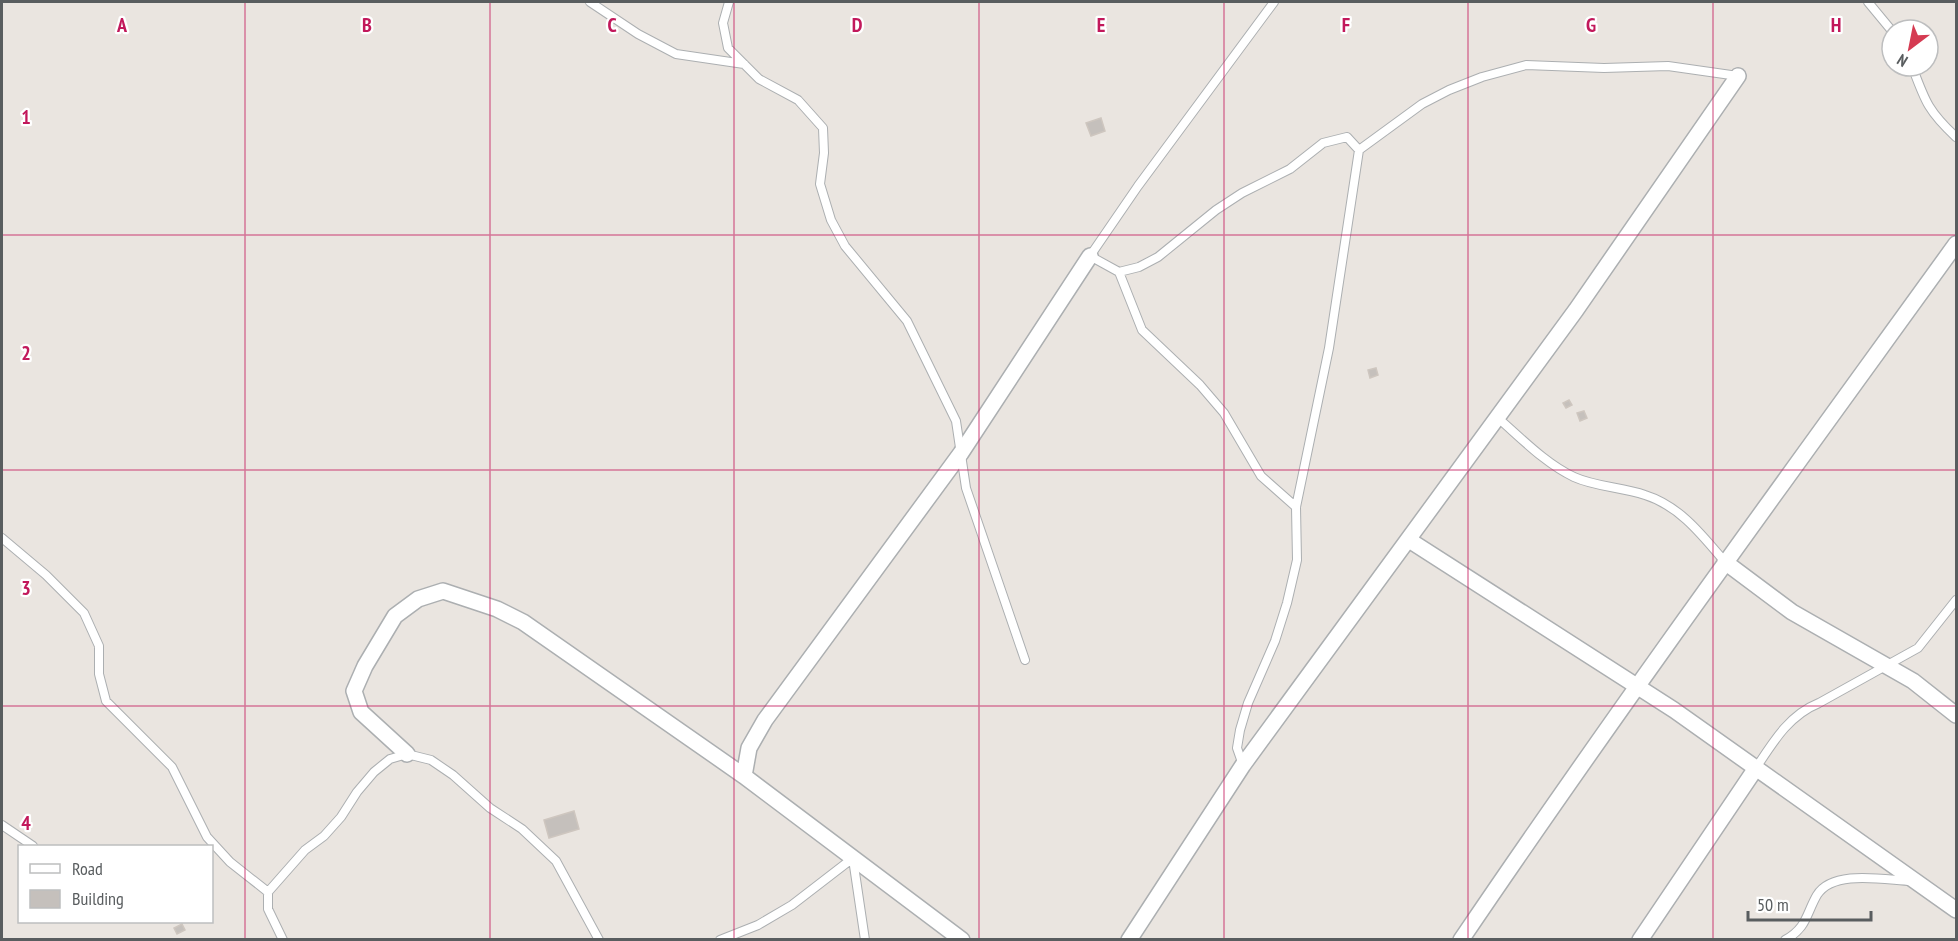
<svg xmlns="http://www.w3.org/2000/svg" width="1958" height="941" font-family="'PT Sans Narrow',sans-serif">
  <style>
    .building { fill: #c5c0bc; stroke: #cec6bf; stroke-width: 1.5 }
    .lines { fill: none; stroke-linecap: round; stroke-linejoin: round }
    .service-casing { stroke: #acafb1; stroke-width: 10 }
    .minor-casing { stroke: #acafb1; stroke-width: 18 }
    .service { stroke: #fff; stroke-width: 8 }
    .minor { stroke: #fff; stroke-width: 15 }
    .grid { fill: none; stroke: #c2185b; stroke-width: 1.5; stroke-opacity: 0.55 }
    .grid-label { font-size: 20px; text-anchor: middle; font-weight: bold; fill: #c2185b; stroke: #fff; stroke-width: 4.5; stroke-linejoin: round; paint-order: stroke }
  </style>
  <rect width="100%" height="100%" fill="#eae5e0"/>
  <path class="building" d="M1101,118L1105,131L1091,136L1086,123Z
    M1376,368L1378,375L1370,378L1368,370Z
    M1569,400L1572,405L1566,408L1563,403Z
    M1584,411L1587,418L1580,421L1577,413Z
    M574,811L579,829L549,838L544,820Z
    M182,924L185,930L177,934L174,928Z"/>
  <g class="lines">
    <defs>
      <path id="service" d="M590,2L638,34L676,54L744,64
        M729,2L723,23L728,48L759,79L798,100L823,128L824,153L820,184L831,220L845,246L907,321L956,421L966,488L1025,660
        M1868,2L1892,31
        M1912,66C1925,101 1928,111 1956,137
        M1359,150L1422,104L1449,90L1482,77L1526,65L1604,68L1668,66L1738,76
        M1119,272L1142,330L1200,385L1224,413L1261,476L1296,507
        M1498,418C1521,438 1546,464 1574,477C1596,487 1622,487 1645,495C1680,506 1702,535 1725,562
        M2,538L46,575L84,613L99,646V674L106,701L172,767L207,837L230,862L268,892
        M1243,765L1237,748L1240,730L1248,703L1275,641L1287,603L1297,560L1296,507L1329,348L1359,150L1347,137L1323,143L1290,169L1242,193L1216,210L1158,257L1139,267L1119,272L1090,256L1138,186L1274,2
        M1756,768C1773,742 1789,715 1819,703L1918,648L1956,600
        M2,825L33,846
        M853,859L865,940
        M283,940L268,909V892L305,850L324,836L341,817L357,792L374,772L390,759L407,754L431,760L453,775L490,808L522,829L556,861L599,940
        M720,940L758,925L792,905L853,858
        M1785,940C1807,928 1806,914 1817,895C1833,869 1885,880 1911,881"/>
      <path id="minor" d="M1409,540L1674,710L1956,910
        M1725,562L1792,612L1913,681L1956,715
        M407,754L361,712L354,691L365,666L395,616L418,599L443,591L497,609L523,622L744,776L962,940
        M744,776L749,748L765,720L961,453L1090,256
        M1129,940L1243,765L1576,310L1738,76
        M1461,940C1621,704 1789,475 1956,244
        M1640,940L1756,768"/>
    </defs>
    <use href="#service" class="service-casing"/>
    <use href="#minor" class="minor-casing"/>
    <use href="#service" class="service"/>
    <use href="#minor" class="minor"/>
  </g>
  <path class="grid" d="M245,2V940M490,2V940M734,2V940M979,2V940M1224,2V940M1468,2V940M1713,2V940M2,235H1956M2,470H1956M2,706H1956"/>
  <g class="grid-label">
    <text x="122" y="32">A</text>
    <text x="367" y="32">B</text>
    <text x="612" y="32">C</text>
    <text x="857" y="32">D</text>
    <text x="1101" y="32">E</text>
    <text x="1346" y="32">F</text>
    <text x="1591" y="32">G</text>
    <text x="1836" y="32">H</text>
    <text x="26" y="124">1</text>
    <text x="26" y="360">2</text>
    <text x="26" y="595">3</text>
    <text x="26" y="830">4</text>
  </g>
  <rect width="1958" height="941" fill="none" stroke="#595d5f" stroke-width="6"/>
  <rect x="18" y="845" width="195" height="78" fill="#ffffff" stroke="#bdbebf" stroke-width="1.5"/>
  <rect x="30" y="864" width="30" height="9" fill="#ffffff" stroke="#bdbebf" stroke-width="1.5"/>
  <text x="72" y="875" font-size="18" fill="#595d5f">Road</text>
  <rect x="30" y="890" width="30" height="18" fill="#c5c0bc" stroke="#bdbebf" stroke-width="1.5"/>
  <text x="72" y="905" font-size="18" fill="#595d5f">Building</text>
  <g transform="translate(1910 48) rotate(212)"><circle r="28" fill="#ffffff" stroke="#bdbebf" stroke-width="1.5"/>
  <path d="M0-4.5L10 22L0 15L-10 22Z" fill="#d53b52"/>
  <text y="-9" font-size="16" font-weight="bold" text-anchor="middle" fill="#595d5f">N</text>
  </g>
  <path d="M1748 911v9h123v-9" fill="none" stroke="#595d5f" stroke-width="3"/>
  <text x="1757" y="911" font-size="18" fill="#595d5f" stroke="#ffffff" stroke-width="4.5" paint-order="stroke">50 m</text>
</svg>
